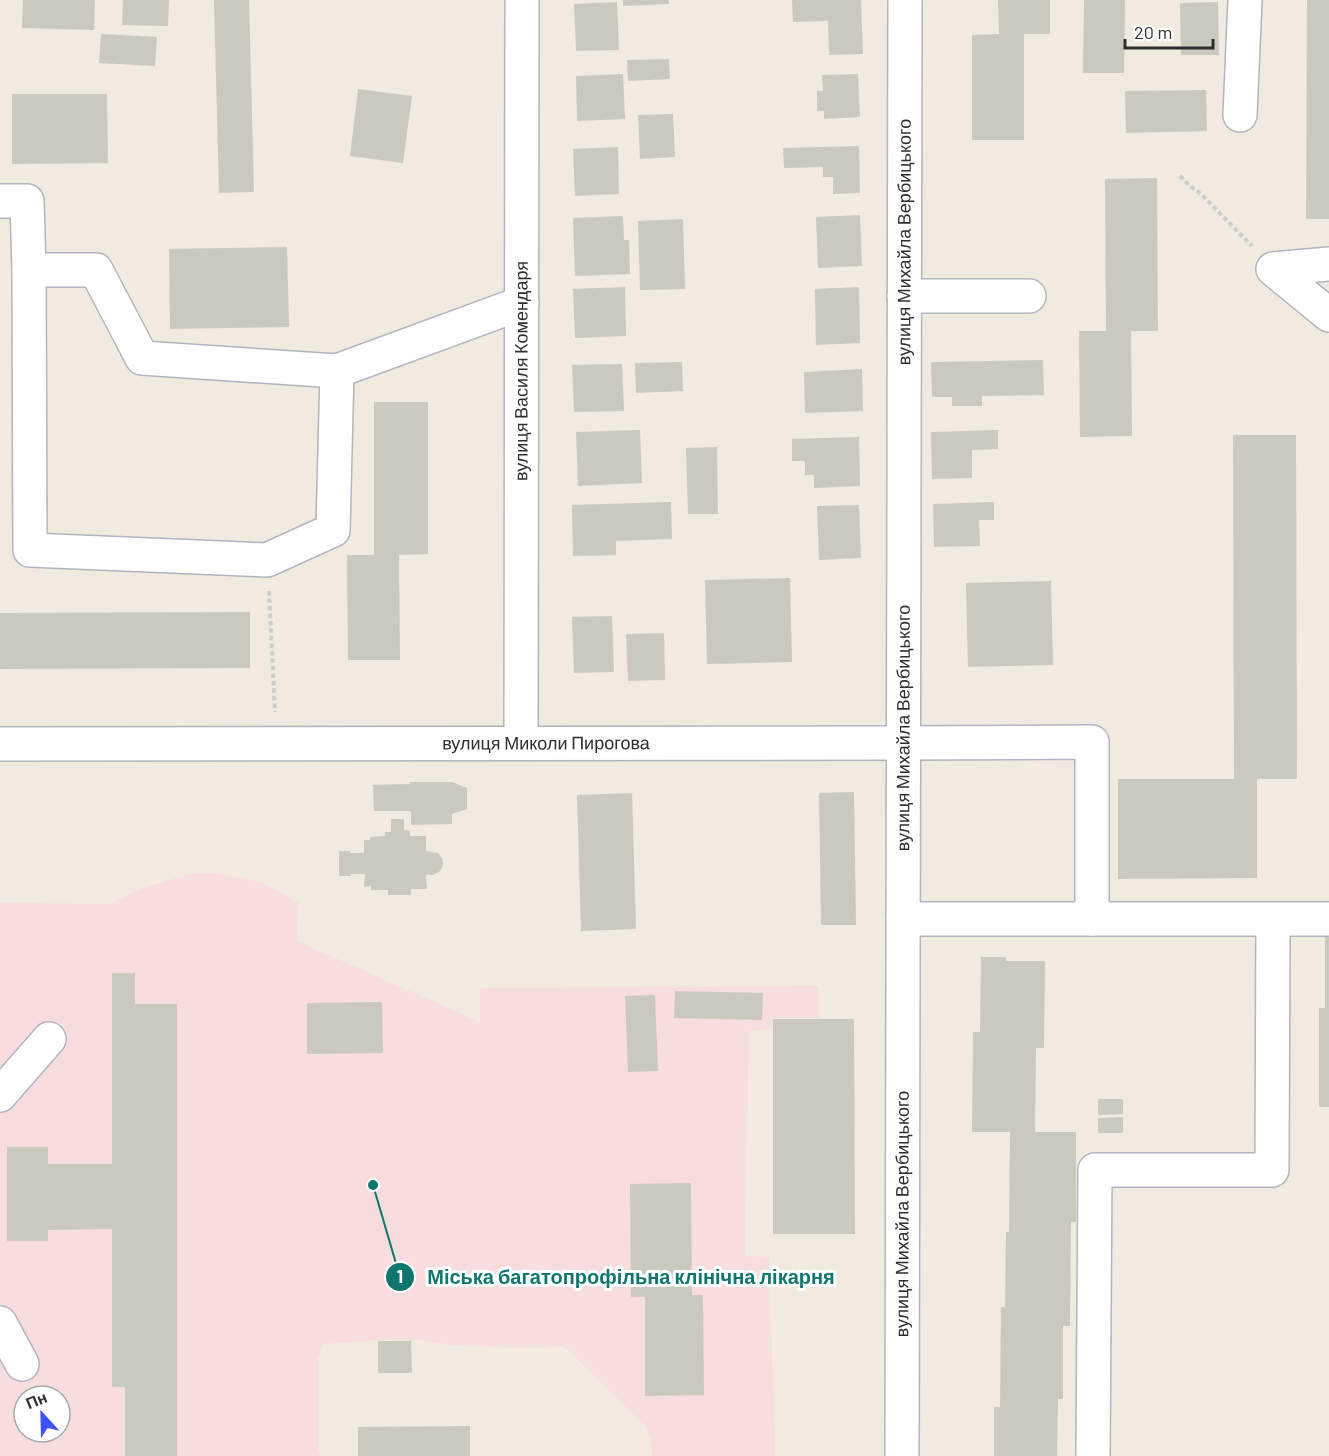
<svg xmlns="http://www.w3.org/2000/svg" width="1329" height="1456" font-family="Barlow,sans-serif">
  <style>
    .medical { fill: #f7dddd; fill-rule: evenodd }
    .building { fill: #cbc8bd }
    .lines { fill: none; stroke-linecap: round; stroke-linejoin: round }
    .minor-casing { stroke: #b3b4c2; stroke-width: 36 }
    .path { stroke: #cdcdcd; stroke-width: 4; stroke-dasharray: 4.5 3; stroke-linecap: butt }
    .minor { stroke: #fff; stroke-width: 33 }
    .labels { text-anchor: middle; stroke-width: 6; stroke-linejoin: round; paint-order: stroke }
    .street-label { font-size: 18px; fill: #2e2e2e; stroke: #fff }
    .leader { fill: none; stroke: #0f766e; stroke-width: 2 }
    .callout-dot { fill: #0f766e; stroke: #fff; stroke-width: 2 }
    .mark-label { font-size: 18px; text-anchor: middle; font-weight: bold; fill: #fff }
    .callout-label { font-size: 20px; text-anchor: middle; font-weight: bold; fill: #0f766e; stroke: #fff; stroke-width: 6; stroke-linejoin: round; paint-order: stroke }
  </style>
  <rect width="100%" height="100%" fill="#f0eadf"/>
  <path class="medical" d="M214,873L243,878L263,883L299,903L297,941L480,1022V988L819,986V1018H773L771,1028L749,1031L745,1256L769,1257L775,1456H652L651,1438L644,1425L565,1347L518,1348L469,1346L466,1347L462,1345L459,1346L413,1339L376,1340L325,1344L318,1356V1453L321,1456H0V903L109,904L145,887L192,874ZM24,1396H60V1432H24Z"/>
  <path class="building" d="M23,0H95L94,30L22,28Z
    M123,0H169L168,26L122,25Z
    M214,0H249L254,192L219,193Z
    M623,0H669V4L623,6Z
    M792,0H861L863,54L829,55L828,21L793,22Z
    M998,0H1050V34H1024V140H972V35L999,34Z
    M1084,0H1125L1124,73H1083Z
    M1307,0H1329V219H1306Z
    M617,2L619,50L576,51L574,4Z
    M1218,2L1219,55H1181L1180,3Z
    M101,34L157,37L155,66L99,63Z
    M669,59L670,79L628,81L627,60Z
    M623,74L625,119L577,121L576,76Z
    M858,74L860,117L824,119V111H817V91H823L822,75Z
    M358,89L412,96L403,163L350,156Z
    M1206,90L1207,131L1126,133L1125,91Z
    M12,94H107L108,163L12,164Z
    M673,114L675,157L640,159L638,115Z
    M859,146L860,193L833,194V177H823V167L784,168L783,148Z
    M618,147L619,194L575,196L573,149Z
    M1157,178L1158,331H1131L1132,436L1080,437L1079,331H1106L1105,179Z
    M860,215L862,266L818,268L816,217Z
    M623,216L624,240H629L630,274L575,276L573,218Z
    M683,219L685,289L640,290L638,221Z
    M287,247L289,327L170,329L169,249Z
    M625,287L626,336L575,338L573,289Z
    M859,287L860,343L816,345L815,289Z
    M1043,360L1044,395L982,396V406H952V397H932L931,362Z
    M682,362L683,391L636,393L635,363Z
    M622,364L624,411L574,412L572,365Z
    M862,369L863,411L805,413L804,372Z
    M374,402H428V554L399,555L400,660H348L347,555H374Z
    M640,430L642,483L578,486L576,432Z
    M998,430V449L972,450V478L932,479L931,432Z
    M1233,435H1296L1297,779H1257V878L1118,879V779H1234Z
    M859,437L860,486L814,488V475H805V461H792V439Z
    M717,447L718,514H688L686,448Z
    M671,502L672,539L616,541V555L573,556L572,505Z
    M994,502V520H979L980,546L934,547L933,504Z
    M859,505L861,558L819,560L817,506Z
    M790,578L792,662L707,664L705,580Z
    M1051,581L1053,665L968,667L966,583Z
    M250,612V668L0,669V613Z
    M612,616L614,672L574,673L572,617Z
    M664,633L665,680L628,681L626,634Z
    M410,782H452L467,788V809L452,814V824L411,825V811H374L373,785L410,784Z
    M854,792L856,925H821L819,793Z
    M632,793L636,929L581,931L577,795Z
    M391,819H404V830L410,831V836H426V851L438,853L442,858L443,863L442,868L439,872L432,875H426L427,889H411V895H388V890H371V886L364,887L365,874H350L351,876H339V851H350V853H364V840H370V837L385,836V832H391Z
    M1325,932H1329V1107H1319V1008H1325Z
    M981,957H1006V961H1045L1044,1048H1036L1035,1132H1076V1222H1071L1070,1326H1063V1399H1058L1057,1456H994V1407H1000L1001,1307H1005L1006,1232H1009L1010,1132H972L973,1032H980Z
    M112,973H135V1004H177V1456H125V1387H112V1229L48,1230V1241H7V1147H48V1164H112Z
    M675,991L763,993L762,1020L674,1018Z
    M655,995L658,1071L628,1072L625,996Z
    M382,1002L383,1053L307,1054V1003Z
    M773,1019H854L855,1234H773Z
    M1098,1099H1123V1114L1098,1115Z
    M1123,1117V1133H1098V1118Z
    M691,1183L692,1295H703L704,1395L645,1396V1297H631L630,1184Z
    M378,1341H411L412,1373H378Z
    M470,1426V1456H358V1427Z"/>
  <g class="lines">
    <defs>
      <g id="minor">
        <path d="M1240,115L1245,0"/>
        <path d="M0,201H27L29,270H96L142,358L337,371L522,303"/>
        <path d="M1329,264L1273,269L1329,315"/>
        <path d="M29,270L30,550L267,560L333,530L337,371"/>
        <path d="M904,296H1029"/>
        <path id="s1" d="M521,743L522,0"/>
        <path id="s2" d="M0,744L904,743L1092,742V919"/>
        <path d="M903,919H1329"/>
        <path d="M0,1095L49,1039"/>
        <path d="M0,1323L22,1364"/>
        <path id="s3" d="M902,1456L905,0"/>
        <path d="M1093,1456L1095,1170H1272L1273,920"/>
      </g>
    </defs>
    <use href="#minor" class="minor-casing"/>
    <path class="path" d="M1180,176L1189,185L1202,195L1252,246
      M269,591L275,712"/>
    <use href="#minor" class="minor"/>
  </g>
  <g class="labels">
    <g class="street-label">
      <text dy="6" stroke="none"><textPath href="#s3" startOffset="1214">вулиця Михайла Вербицького</textPath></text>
      <text dy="6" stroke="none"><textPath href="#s1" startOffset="372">вулиця Василя Комендаря</textPath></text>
      <text dy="6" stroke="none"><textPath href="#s3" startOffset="728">вулиця Михайла Вербицького</textPath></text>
      <text dy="6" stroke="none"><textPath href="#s2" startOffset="546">вулиця Миколи Пирогова</textPath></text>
      <text dy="6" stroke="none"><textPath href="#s3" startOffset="242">вулиця Михайла Вербицького</textPath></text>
    </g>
  </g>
  <path class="leader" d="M373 1185L400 1277"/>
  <g class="callout-dot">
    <circle cx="373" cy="1185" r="6"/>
    <circle cx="400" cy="1277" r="15"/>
  </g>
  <g class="mark-label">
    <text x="400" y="1283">1</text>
  </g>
  <g class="callout-label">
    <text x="631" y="1284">Міська багатопрофільна клінічна лікарня</text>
  </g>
  <g transform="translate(42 1414) rotate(338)"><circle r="28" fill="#ffffff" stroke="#ababab" stroke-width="1.5"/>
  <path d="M0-4.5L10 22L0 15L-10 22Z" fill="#3d52ff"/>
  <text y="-9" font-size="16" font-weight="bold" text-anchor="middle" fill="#2e2e2e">Пн</text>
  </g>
  <path d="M1125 39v9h88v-9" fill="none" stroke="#2e2e2e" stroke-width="3"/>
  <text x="1134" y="39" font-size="18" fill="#2e2e2e" stroke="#ffffff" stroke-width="4.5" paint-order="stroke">20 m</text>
</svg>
